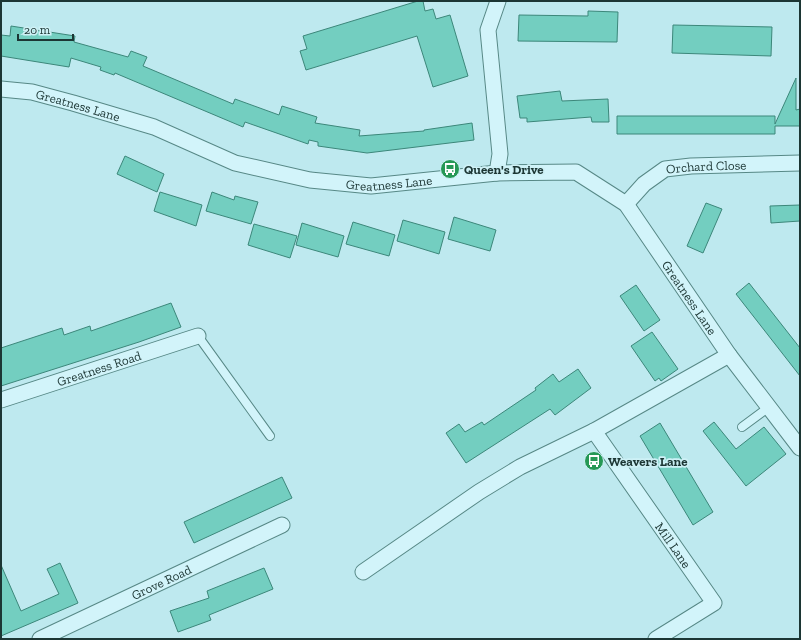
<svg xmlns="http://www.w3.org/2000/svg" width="801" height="640" font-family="'Zilla Slab',serif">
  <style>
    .building { fill: #73cec0; stroke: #3c877a }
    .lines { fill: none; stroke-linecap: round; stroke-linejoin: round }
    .service-casing { stroke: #578886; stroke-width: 10 }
    .minor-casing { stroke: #578886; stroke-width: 17 }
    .service { stroke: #d2f4fa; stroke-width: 8 }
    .minor { stroke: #d2f4fa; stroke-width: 15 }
    .labels { text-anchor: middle; stroke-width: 3.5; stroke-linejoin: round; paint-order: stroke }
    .street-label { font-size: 13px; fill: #1c3634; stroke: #cef1f6 }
    .poi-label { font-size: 13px; font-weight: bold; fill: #1c3634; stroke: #cef1f6; text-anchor: start }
  </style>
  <rect width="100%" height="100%" fill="#bee9ef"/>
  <path class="building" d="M418,1H423L425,11L433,9L436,19L450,15L468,76L433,87L417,36L306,70L300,51L307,49L303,36Z
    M588,11L618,12L617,42L518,41L519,15L588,16Z
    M673,25L772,27L771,56L672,53Z
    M11,26L75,36L74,42L128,57L131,51L147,57L143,66L233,104L235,99L279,115L282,106L317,117L315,123L360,130L359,136L424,131V130L472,123L474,140L367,153L318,146V142L309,140L308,144L245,122L243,127L115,73L114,75L100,70L101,67L71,58L69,67L1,56V35L10,36Z
    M796,78V110L800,109V126H775V134H617V116H775V124Z
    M560,91L562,101L608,99L609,122H592L591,117L527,122V118H520L517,96Z
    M125,156L164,174L157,192L117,174Z
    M160,192L202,205L196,226L154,211Z
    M212,192L234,200L235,196L258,202L251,224L206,211Z
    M706,203L722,209L703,253L687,246Z
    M800,205V221L771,223L770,206Z
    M454,217L496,230L490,251L448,239Z
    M403,220L445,232L439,254L397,241Z
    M353,222L395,235L389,256L346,244Z
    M302,223L344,236L338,257L296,245Z
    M254,224L297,236L290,258L248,245Z
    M749,283L800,348V376L736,294Z
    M636,285L660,320L644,331L620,296Z
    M171,303L181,327L139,342L1,386V348L62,328L64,335L90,326L91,331Z
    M652,332L678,369L661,381L659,378L655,381L631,346Z
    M578,369L591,388L555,415L550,409L466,463L446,433L459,424L465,432L482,422L484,425L536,390L535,388L553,374L559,382Z
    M714,422L736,449L764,427L786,454L746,486L703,431Z
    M660,423L713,512L693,525L640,436Z
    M282,477L292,498L194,543L184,522Z
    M60,563L78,603L1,636V565L21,611L59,594L47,569Z
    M264,568L273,589L209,615L211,620L178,632L170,611L209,598L207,591Z"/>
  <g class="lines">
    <defs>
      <path id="service" d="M198,336L270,436
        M742,427L769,407"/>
      <g id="minor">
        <path id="s1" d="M1,89L32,92L73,103L154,127L235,163L310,180L371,186L497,173L576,172L626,204L729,355L800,448"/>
        <path d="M497,173L500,154L488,30L498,1"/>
        <path id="s2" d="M626,204L644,184L665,169L691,166L800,163"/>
        <path id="s3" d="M1,400L198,336"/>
        <path id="s4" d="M594,431L714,603L656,639"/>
        <path d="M363,572L479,492L520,467L594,431L729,355"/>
        <path id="s5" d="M40,639L282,525"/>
      </g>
    </defs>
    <use href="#service" class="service-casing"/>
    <use href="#minor" class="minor-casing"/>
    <use href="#service" class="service"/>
    <use href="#minor" class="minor"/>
  </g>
  <defs>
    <symbol id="bus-disc" viewBox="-11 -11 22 22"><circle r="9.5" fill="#259855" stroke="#cef1f6"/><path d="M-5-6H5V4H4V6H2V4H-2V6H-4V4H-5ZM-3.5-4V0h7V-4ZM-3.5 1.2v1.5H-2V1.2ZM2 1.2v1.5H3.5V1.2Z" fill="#fff"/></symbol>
  </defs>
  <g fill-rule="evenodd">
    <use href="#bus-disc" x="439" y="158" width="22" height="22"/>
    <use href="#bus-disc" x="583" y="450" width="22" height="22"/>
  </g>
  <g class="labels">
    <g class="street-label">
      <text dy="5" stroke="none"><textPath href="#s1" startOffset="79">Greatness Lane</textPath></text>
      <text dy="5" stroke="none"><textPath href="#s2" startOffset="94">Orchard Close</textPath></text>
      <text dy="5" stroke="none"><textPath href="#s1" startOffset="403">Greatness Lane</textPath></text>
      <text dy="5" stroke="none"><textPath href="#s1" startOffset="763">Greatness Lane</textPath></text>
      <text dy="5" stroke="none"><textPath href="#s3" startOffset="103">Greatness Road</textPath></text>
      <text dy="5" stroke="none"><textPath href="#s4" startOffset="139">Mill Lane</textPath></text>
      <text dy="5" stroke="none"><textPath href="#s5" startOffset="134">Grove Road</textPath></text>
    </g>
    <g class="poi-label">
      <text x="464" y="174">Queen's Drive</text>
      <text x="608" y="466">Weavers Lane</text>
    </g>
  </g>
  <rect width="801" height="640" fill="none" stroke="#1c3634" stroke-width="4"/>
  <path d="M18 34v6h55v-6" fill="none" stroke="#1c3634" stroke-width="2"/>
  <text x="24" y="34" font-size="12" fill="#1c3634" stroke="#cef1f6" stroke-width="3" paint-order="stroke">20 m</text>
</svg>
